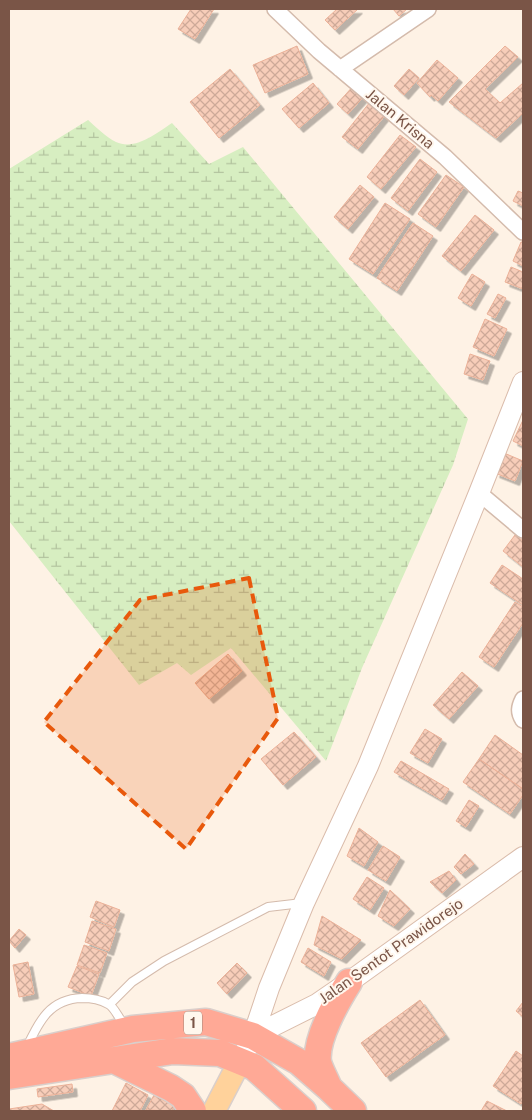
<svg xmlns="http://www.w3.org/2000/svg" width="532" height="1120" font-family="'Public Sans',sans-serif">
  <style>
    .wetland { fill: url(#wetland-marsh) }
    .building { fill: url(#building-cross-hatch); stroke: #ebb198; filter: url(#shadow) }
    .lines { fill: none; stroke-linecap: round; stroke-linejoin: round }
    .lane-casing { stroke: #d4bbac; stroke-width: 10 }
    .street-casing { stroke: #d4bbac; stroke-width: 18 }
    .secondary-casing { stroke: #dabcab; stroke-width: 22 }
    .primary-casing { stroke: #dacfcb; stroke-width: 25 }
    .highway-casing { stroke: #dacfcb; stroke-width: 29 }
    .lane { stroke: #fff; stroke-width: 8 }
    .street { stroke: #fff; stroke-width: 15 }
    .secondary { stroke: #fff; stroke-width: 20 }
    .primary { stroke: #ffd29b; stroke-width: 22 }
    .highway { stroke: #ffa996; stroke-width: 26 }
    .marked { fill: #e8590c; fill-opacity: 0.2; stroke: #e8590c; stroke-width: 4; stroke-dasharray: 10 6; stroke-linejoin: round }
    .labels { text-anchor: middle; stroke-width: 4; stroke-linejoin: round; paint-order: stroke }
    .shield { fill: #fff7ed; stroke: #a28679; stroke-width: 1 }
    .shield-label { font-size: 14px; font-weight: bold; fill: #7a5547 }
    .street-label { font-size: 15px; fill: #7a5547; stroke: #fff7ed }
  </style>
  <defs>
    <pattern id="wetland-marsh" width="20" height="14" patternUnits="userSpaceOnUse" patternTransform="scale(1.25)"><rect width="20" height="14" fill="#d7eec1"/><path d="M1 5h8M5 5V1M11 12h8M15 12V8" fill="none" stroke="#b3c49f"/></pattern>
    <pattern id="building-cross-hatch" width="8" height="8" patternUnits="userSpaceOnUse" patternTransform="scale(1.25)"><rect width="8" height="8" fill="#f7cdb9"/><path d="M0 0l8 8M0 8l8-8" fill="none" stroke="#cda998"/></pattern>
    <filter id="shadow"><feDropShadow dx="4.5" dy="4.5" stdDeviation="0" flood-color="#0004"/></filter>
  </defs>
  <rect width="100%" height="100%" fill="#fef2e5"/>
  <path class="wetland" d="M88,120C96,127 106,137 116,142C135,151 157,133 172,123L209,164L243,147L468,419L453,465L362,668L326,761L231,648L191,675L177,663L139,685L9,521V169Z"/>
  <path class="building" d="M191,9H214L195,39L178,29Z
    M337,9H358L335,30L325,20Z
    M393,9H407L399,16Z
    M297,46L308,74L265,93L253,65Z
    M505,46L518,57L485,89L500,103L523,83V113L496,138L449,102Z
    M437,60L458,78L438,101L431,95L430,97L417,83Z
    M230,69L260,105L219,138L190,102Z
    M409,69L419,78L404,95L394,86Z
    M313,83L329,103L299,128L282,109Z
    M355,84L366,94L348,114L337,104Z
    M370,102L386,114L358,149L342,137Z
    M400,135L416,147L381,189L367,177Z
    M420,159L437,172L408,211L391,198Z
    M446,175L464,187L436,227L418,214Z
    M360,185L374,197L348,229L334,217Z
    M518,191L523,193V206L513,201Z
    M385,203L410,219L373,274L349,259Z
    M475,215L494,230L461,271L442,256Z
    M413,223L433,236L397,291L377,278Z
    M521,242H523V266L513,261Z
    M511,267L523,272V289L505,282Z
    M472,274L485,282L471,306L458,298Z
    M498,294L506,298L495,318L487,314Z
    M485,319L507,329L494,356L473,347Z
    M470,354L490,361L483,380L464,374Z
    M523,420V446L513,441Z
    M504,453L523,461L515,481L495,473Z
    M515,535L523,541V567L503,551Z
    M502,565L523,579V605L490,583Z
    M515,602L523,607V623L494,667L479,657Z
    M228,654L242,671L209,699L195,683Z
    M462,672L478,686L449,719L433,705Z
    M425,729L442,739L428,763L410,753Z
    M294,732L316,757L283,785L261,759Z
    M495,735L523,755V789L479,759Z
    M479,759L523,789V795L510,814L463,782Z
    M401,761L449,789L442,800L394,772Z
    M469,800L479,806L466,827L456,821Z
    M359,828L378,842L364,866L347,856Z
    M383,846L400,857L386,881L368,870Z
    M465,854L474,864L461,874L454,867Z
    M449,871L456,880L442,893L430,882Z
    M367,877L384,888L370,910L353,899Z
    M390,890L410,909L394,926L378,916Z
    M96,901L120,910L114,927L90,917Z
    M322,916L361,940L342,959L314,945Z
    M92,921L116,929L109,951L85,942Z
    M19,929L26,935L15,948L9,941Z
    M84,945L107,953L100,973L77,965Z
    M308,948L331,962L324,976L301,962Z
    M28,962L34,994L19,997L13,965Z
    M237,963L247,973L227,994L217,983Z
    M77,966L99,974L91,996L68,987Z
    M420,1000L445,1035L386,1077L361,1043Z
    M523,1002V1017L516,1011Z
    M516,1051L523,1056V1101L521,1104L493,1086Z
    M126,1083L148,1095L140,1111H112Z
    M72,1084L73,1092L38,1097L37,1089Z
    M154,1095L174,1106L172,1111L146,1110Z
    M487,1101L507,1111H481Z
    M42,1104L54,1111H9V1109Z"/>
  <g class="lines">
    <defs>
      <path id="lane" d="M110,1004L132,982L164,961L268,907L302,903
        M27,1047C39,1021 50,999 82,998C90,998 101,1000 108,1004C115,1007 119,1020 125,1025"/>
      <path id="street" d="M275,9L319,51L445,157L523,232
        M340,69L428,9
        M479,493L523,530
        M523,699C519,707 518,712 523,720"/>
      <path id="secondary" d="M253,1036L317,1004L349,982L523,857
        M247,1048L253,1036L269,988L304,903L368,766L479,493L523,382"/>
      <path id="primary" d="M214,1111L240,1061"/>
      <path id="highway" d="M9,1057L133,1029L206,1022L253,1036L299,1062L329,1088L353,1111
        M114,1060L171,1088L183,1096L193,1111
        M9,1076L173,1051L220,1053L254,1067L303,1111
        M329,1088C326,1080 320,1070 318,1062C315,1039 337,1001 349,982"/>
    </defs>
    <use href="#lane" class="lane-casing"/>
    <use href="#street" class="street-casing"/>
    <use href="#secondary" class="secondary-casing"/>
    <use href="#primary" class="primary-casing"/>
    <use href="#highway" class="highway-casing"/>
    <use href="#lane" class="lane"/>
    <use href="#street" class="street"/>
    <use href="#secondary" class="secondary"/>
    <use href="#primary" class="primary"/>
    <use href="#highway" class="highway"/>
  </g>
  <path class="marked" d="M249,578L278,718L186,849L44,722L140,600Z"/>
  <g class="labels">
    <rect class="shield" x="184" y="1011.5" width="18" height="23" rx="4"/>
    <g class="shield-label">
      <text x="193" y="1028">1</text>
    </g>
    <g class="street-label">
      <text transform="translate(400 119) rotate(40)" y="5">Jalan Krisna</text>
      <text transform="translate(391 951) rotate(-35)" y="5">Jalan Sentot Prawidorejo</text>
    </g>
  </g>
  <rect width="532" height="1120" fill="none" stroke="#7a5547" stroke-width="20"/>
</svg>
